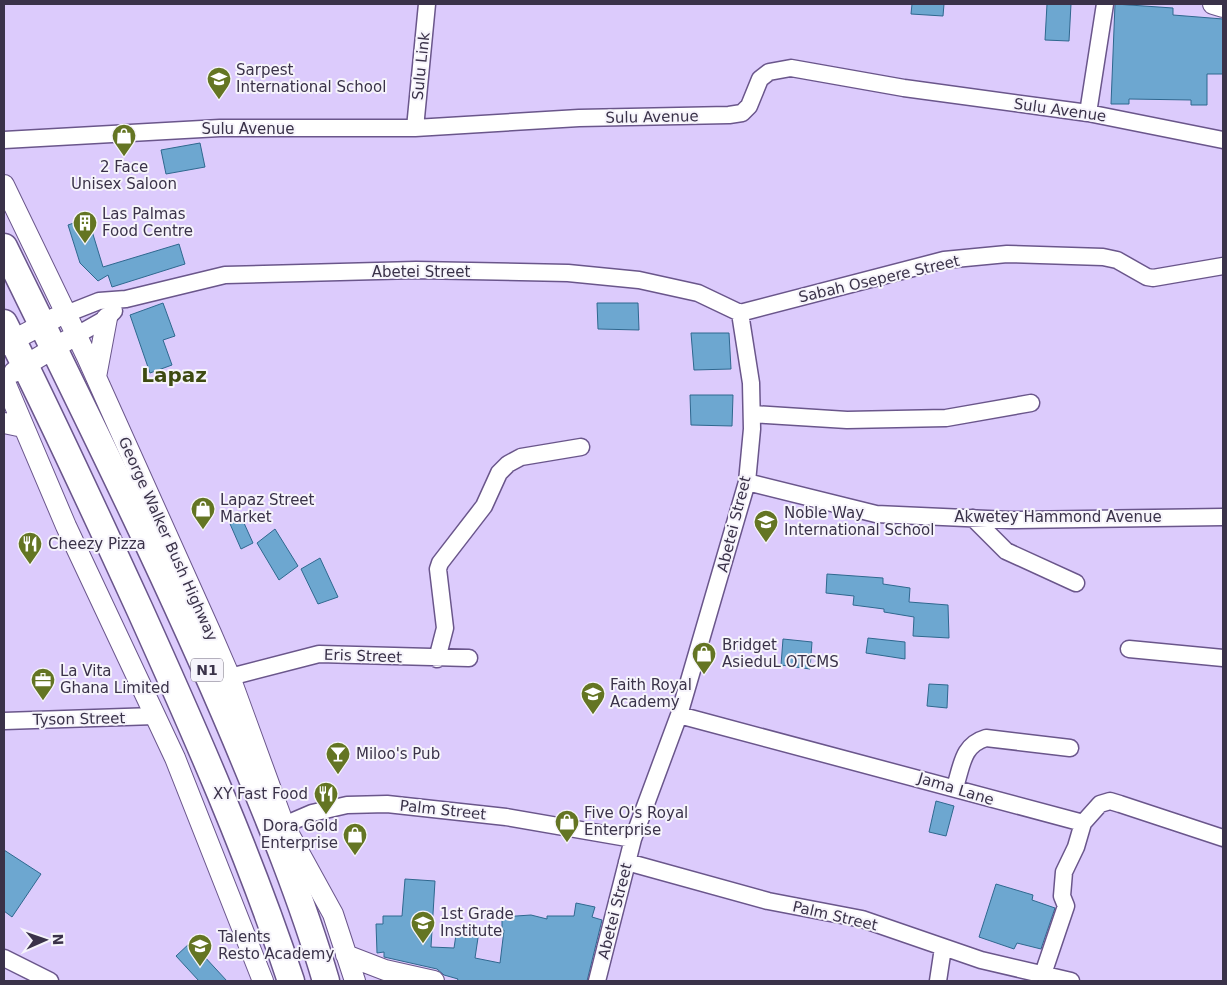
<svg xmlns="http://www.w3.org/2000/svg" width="1227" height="985" font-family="'DejaVu Sans',sans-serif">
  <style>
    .building { fill: #6da7d0; stroke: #2f688f }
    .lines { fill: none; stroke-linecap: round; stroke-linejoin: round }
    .minor-casing { stroke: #6a568b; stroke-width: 19 }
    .tertiary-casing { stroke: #6a568b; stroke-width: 22 }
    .trunk-casing { stroke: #6a568b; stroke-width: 29 }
    .minor { stroke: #fff; stroke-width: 16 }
    .tertiary { stroke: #fff; stroke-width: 20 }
    .trunk { stroke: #fff; stroke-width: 26 }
    .labels { text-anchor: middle; stroke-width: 4; stroke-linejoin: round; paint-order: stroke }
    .shield { fill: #f6f4fb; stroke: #726c7e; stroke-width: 1 }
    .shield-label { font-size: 14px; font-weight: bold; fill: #3a3249 }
    .street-label { font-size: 15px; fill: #3a3249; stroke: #f6f4fb }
    .poi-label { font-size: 15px; fill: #3a3249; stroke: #f6f4fb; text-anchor: start }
    .district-label { font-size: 20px; font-weight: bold; fill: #3e4a11; stroke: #f6f4fb }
  </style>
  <rect width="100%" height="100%" fill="#dccbfc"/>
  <path class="building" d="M912,4H944L943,16L911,14Z
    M1047,4H1071L1069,41L1045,40Z
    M1115,4L1173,8V15L1223,19V74H1207V105H1191V100L1129,99V104H1111Z
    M200,143L205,167L166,174L161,150Z
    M88,218L103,267L179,244L185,264L112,287L108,275L98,281L80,263L68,225Z
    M163,303L175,336L163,340L172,365L150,373L130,315Z
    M597,303H638L639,330L598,329Z
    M691,333H729L731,369L694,370Z
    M690,395H733L732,426L691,425Z
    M239,512L253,543L241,549L227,517Z
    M275,529L298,566L279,580L257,543Z
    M320,558L338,597L318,604L301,569Z
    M827,574L883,578V584L910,588L909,602L948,605L949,638L913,636L914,617L884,612V609L853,605L854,596L826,593Z
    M868,638L905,642V659L866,653Z
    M783,639L812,642L810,669L781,665Z
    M929,684L948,685L947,708L927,706Z
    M936,801L954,806L946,836L929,832Z
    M4,850L41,874L12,917L4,911Z
    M405,879L435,881L431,947L454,948L457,928L479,931L475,958L500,963L504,930H502V917L531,915L547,919V916H574L576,903L595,907L592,917L602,920L587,981H457L458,979L444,975L437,969L384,957V952L377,953L376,924H383V916H402Z
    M996,884L1033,895L1032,900L1055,908L1041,949L1017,943L1014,949L979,937Z
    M191,942L227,981H199L176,956Z"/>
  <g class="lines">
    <defs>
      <path id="minor" d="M1088,113L1105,4
        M415,128L427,4
        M4,140L220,128H415L579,118L729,115L742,113L749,106L760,79L769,72L791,68L904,88L1088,113L1223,140
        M740,313L944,260L1007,254L1103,257L1117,260L1147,277L1153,278L1223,266
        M66,314L99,301L126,299L225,275L416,270L568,273L639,280L698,293L740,313
        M77,335L107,318L114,311
        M752,414L847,420L946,418L1031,403
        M747,482L876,514L1010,520L1223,517
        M973,518L1006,551L1076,583
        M1129,649L1223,658
        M437,659L445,628L438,569L440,563L484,506L499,473L508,464L521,457L581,447
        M230,677L319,654L469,658
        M679,715L1083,823
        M4,721L155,716
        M955,787C962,766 962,745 986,738L1070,748
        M284,825L312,813L347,805L387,804L506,817L633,839
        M627,862L768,901L862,919L981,960L1071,981
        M4,958L50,981
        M1043,974L1066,906L1062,896L1064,872L1076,847L1083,823L1100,804L1110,801L1120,804L1223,838
        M597,981L633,839L679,715L747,482L752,429L751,383L740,313
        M938,981L943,948"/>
      <path id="tertiary" d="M1213,4L1223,7
        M4,185L87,357L211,633L230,677L284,825L333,914L355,981
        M4,345L55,318
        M14,372L66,341
        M96,377L107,318
        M4,380L66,526L175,758L263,981
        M4,423L23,427
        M346,955L385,970L434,981"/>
      <path id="trunk" d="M4,247C84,410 165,572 236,740C269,819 302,899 326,981
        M4,323C52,418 96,514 140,610C195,732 249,854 291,981"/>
    </defs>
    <use href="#minor" class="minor-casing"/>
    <use href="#tertiary" class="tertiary-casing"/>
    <use href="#trunk" class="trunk-casing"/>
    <use href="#minor" class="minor"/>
    <use href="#tertiary" class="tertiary"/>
    <use href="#trunk" class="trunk"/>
  </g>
  <defs>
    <symbol id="school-pin" viewBox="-11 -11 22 30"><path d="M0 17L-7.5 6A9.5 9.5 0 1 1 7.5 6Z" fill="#647523" stroke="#f6f4fb"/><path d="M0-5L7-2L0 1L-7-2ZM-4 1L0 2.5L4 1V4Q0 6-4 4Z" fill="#fff"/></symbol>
    <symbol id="shop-pin" viewBox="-11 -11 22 30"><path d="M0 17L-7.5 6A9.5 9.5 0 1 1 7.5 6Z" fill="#647523" stroke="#f6f4fb"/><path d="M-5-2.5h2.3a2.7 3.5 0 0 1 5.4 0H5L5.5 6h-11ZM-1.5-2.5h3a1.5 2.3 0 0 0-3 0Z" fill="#fff"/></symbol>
    <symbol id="building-pin" viewBox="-11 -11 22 30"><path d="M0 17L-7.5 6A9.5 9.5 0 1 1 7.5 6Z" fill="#647523" stroke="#f6f4fb"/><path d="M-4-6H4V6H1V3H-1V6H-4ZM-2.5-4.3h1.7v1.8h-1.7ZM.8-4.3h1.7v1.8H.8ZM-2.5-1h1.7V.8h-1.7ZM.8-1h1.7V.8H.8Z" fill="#fff"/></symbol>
    <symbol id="restaurant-pin" viewBox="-11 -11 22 30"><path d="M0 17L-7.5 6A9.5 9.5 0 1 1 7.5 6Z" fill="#647523" stroke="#f6f4fb"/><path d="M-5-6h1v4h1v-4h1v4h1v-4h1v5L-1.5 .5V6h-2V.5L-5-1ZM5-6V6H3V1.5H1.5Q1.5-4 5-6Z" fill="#fff"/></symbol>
    <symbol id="office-pin" viewBox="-11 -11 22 30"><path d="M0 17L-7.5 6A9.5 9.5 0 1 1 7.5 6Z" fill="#647523" stroke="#f6f4fb"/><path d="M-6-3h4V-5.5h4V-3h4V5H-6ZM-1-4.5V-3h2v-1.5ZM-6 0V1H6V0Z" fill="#fff"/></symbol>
    <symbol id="bar-pin" viewBox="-11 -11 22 30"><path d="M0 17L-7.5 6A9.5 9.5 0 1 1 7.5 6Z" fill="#647523" stroke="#f6f4fb"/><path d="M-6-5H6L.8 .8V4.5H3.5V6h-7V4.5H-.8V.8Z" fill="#fff"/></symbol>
  </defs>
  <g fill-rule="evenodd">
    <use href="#school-pin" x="205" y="65" width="28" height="38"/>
    <use href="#shop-pin" x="110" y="122" width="28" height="38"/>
    <use href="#building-pin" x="71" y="209" width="28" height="38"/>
    <use href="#shop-pin" x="189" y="495" width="28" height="38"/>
    <use href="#school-pin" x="752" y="508" width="28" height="38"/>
    <use href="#restaurant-pin" x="16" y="530" width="28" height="38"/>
    <use href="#shop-pin" x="690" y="640" width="28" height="38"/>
    <use href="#office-pin" x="29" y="666" width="28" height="38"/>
    <use href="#school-pin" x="579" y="680" width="28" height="38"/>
    <use href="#bar-pin" x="324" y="740" width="28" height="38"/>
    <use href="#restaurant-pin" x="312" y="780" width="28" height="38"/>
    <use href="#shop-pin" x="553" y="808" width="28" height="38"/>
    <use href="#shop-pin" x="341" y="821" width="28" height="38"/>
    <use href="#school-pin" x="409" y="909" width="28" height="38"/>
    <use href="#school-pin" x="186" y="932" width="28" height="38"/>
  </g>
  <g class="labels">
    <rect class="shield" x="191" y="658.5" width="32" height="23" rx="4"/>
    <g class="shield-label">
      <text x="207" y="675">N1</text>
    </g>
    <g class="street-label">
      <text transform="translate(421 66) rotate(-84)" y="5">Sulu Link</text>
      <text transform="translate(1060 110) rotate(8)" y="5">Sulu Avenue</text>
      <text transform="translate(652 117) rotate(-1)" y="5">Sulu Avenue</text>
      <text x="248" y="134">Sulu Avenue</text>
      <text x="421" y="277">Abetei Street</text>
      <text transform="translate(879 279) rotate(-13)" y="5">Sabah Osepere Street</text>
      <text x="1058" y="522">Akwetey Hammond Avenue</text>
      <text transform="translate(734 524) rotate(-76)" y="5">Abetei Street</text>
      <text transform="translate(168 539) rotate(66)" y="5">George Walker Bush Highway</text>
      <text transform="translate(363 656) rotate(2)" y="5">Eris Street</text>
      <text transform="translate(79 719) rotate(-1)" y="5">Tyson Street</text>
      <text transform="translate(956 789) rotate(17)" y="5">Jama Lane</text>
      <text transform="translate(443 810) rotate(6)" y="5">Palm Street</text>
      <text transform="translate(615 911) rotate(-76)" y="5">Abetei Street</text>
      <text transform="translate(835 916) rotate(13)" y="5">Palm Street</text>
    </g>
    <g class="poi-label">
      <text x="236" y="75">Sarpest<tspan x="236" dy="17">International School</tspan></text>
      <text x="124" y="172" text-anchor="middle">2 Face<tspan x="124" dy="17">Unisex Saloon</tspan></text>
      <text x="102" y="219">Las Palmas<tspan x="102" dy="17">Food Centre</tspan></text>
      <text x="220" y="505">Lapaz Street<tspan x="220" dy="17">Market</tspan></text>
      <text x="784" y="518">Noble Way<tspan x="784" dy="17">International School</tspan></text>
      <text x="48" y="549">Cheezy Pizza</text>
      <text x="722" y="650">Bridget<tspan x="722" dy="17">AsieduL OTCMS</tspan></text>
      <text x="60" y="676">La Vita<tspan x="60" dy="17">Ghana Limited</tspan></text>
      <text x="610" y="690">Faith Royal<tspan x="610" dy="17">Academy</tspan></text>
      <text x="356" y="759">Miloo's Pub</text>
      <text x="308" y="799" text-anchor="end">XY Fast Food</text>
      <text x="584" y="818">Five O's Royal<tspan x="584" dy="17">Enterprise</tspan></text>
      <text x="338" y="831" text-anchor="end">Dora Gold<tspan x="338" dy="17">Enterprise</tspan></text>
      <text x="440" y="919">1st Grade<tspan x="440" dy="17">Institute</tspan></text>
      <text x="218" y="942">Talents<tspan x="218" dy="17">Resto Academy</tspan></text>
    </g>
    <g class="district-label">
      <text x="174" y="382">Lapaz</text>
    </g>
  </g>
  <rect width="1227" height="985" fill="none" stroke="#3a3249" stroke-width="10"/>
  <g transform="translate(45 940) rotate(88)" stroke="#f6f4fb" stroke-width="4" paint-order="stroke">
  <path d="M0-4L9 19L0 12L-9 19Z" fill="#3a3249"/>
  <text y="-8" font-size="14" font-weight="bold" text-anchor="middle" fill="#3a3249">N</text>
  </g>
</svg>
